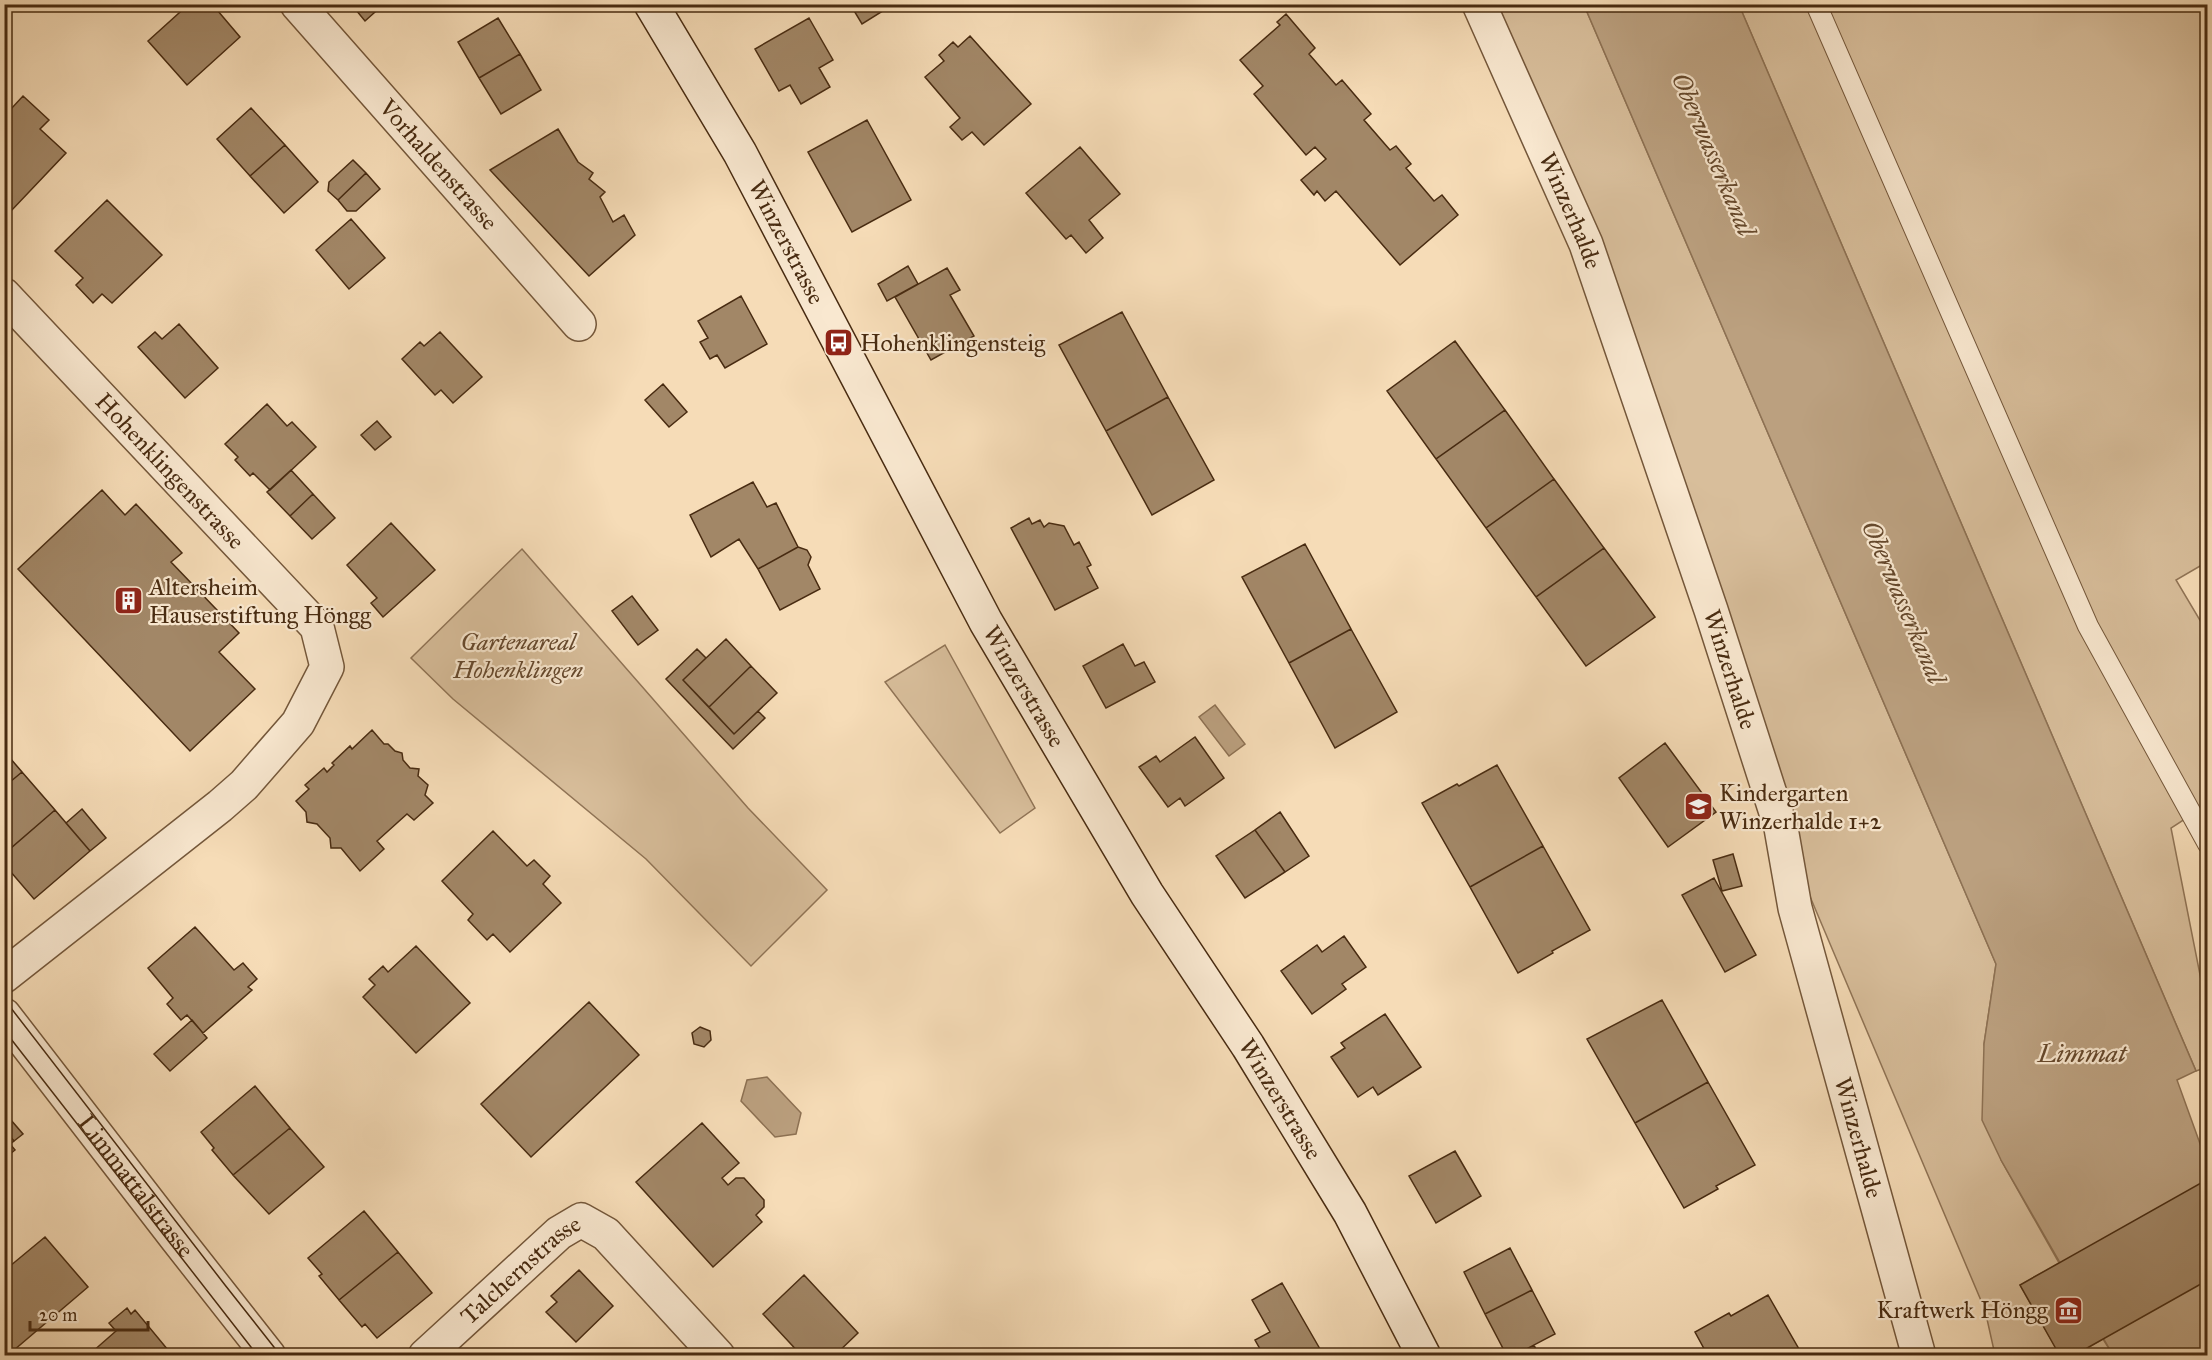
<svg xmlns="http://www.w3.org/2000/svg" width="2212" height="1360" font-family="'IM FELL Great Primer',serif">
  <style>
    .green { fill: #d8be9b; stroke: #907456; stroke-width: 1.5 }
    .water { fill: #bba07f; stroke: #8d7153; stroke-width: 1.5 }
    .building { fill: #a28767; stroke: #482b11; stroke-width: 1.5 }
    .lines { fill: none; stroke-linecap: round; stroke-linejoin: round }
    .service-casing { stroke: #74573a; stroke-width: 22 }
    .minor-casing { stroke: #74573a; stroke-width: 36 }
    .tertiary-casing { stroke: #74573a; stroke-width: 36 }
    .secondary-casing { stroke: #482b11; stroke-width: 36 }
    .service { stroke: #f9e8d0; stroke-width: 20 }
    .minor { stroke: #f9e8d0; stroke-width: 33 }
    .tertiary { stroke: #f9e8d0; stroke-width: 33 }
    .secondary { stroke: #f9e8d0; stroke-width: 33 }
    .tram { stroke: #482b11; stroke-width: 1.5 }
    .labels { text-anchor: middle; stroke-width: 4.5; stroke-linejoin: round; paint-order: stroke }
    .street-label { font-size: 24px; fill: #482b11; stroke: #f9e8d0 }
    .poi-label { font-size: 24px; fill: #482b11; stroke: #f9e8d0; text-anchor: start }
    .park-label { font-size: 24px; font-style: italic; fill: #65482d; stroke: #f9e8d0 }
    .water-label { font-size: 26px; font-style: italic; fill: #65482c; stroke: #f9e8d0 }
  </style>
  <rect width="100%" height="100%" fill="#f6dcb7"/>
  <filter id="stains"><feTurbulence type="fractalNoise" baseFrequency=".00333" numOctaves="4"/><feColorMatrix values="0 0 0 0 .2 0 0 0 0 .09 0 0 0 0 .02 0 0 0 .5 -.17"/></filter>
  <radialGradient id="worn" r=".72"><stop offset=".6" stop-color="#630" stop-opacity="0"/><stop offset="1" stop-color="#630" stop-opacity=".3"/></radialGradient>
  <path class="green" d="M1489,5H1584L1996,964L1984,1044L2001,1160L2059,1263L2020,1285L2060,1355H1995L1985,1310L1781,828Z
    M1739,5H2207V562L2176,580L2207,632L2208,804L2171,828L2207,1010V1067L2196,1071Z
    M522,549L748,808L827,890L751,966L646,859L453,699L411,658Z
    M945,645L1035,808L1000,833L885,682Z
    M2103,1339L2113,1355L2073,1356Z"/>
  <path class="water" d="M1584,5H1739L2196,1071L2177,1080L2207,1163V1355H2113L2001,1160L1982,1120L1984,1044L1996,964Z
    M1215,705L1245,744L1229,756L1199,717Z
    M767,1077L801,1113L796,1134L775,1137L741,1101L747,1080Z"/>
  <path class="building" d="M189,4H212L240,37L187,85L148,41Z
    M351,4H384L365,21Z
    M850,4H894L862,24Z
    M1286,14L1315,48L1309,54L1336,85L1342,80L1371,114L1364,120L1390,150L1396,146L1411,164L1406,168L1434,201L1442,195L1458,215L1400,265L1336,191L1325,201L1317,191L1314,195L1301,180L1326,159L1315,147L1306,155L1254,94L1263,86L1240,60L1280,25L1277,22Z
    M498,18L520,54L479,78L458,42Z
    M809,18L833,60L819,68L830,87L801,104L790,85L779,91L755,49Z
    M970,36L1031,104L984,145L972,132L962,140L950,127L960,118L925,77L944,61L939,55L953,42L958,47Z
    M520,54L541,90L501,114L479,78Z
    M23,96L49,120L40,129L66,153L11,211L4,204V106L6,104L11,109Z
    M251,108L285,145L250,176L217,139Z
    M867,120L911,200L852,232L808,152Z
    M558,129L578,162L593,173L589,179L605,192L600,197L613,222L624,215L635,235L589,276L490,170Z
    M285,145L318,182L284,213L250,176Z
    M1080,147L1120,194L1089,220L1103,238L1086,253L1071,235L1066,239L1026,193Z
    M353,160L366,173L338,200L328,191L329,182Z
    M366,173L380,189L356,211H347L338,200Z
    M107,200L162,255L112,303L102,294L93,303L76,285L83,278L55,251Z
    M351,219L385,258L349,289L316,250Z
    M908,266L918,284L887,301L878,284Z
    M947,268L960,290L950,295L974,336L931,360L895,297Z
    M741,296L767,344L725,368L717,355L710,359L700,342L708,338L698,321Z
    M1122,312L1168,397L1106,431L1059,345Z
    M179,324L218,368L185,398L138,347L155,332L162,339Z
    M440,332L482,377L453,403L441,390L435,395L402,359L420,342L424,346Z
    M1455,341L1505,410L1436,459L1387,391Z
    M663,384L687,412L669,427L645,400Z
    M1168,397L1214,480L1152,515L1106,431Z
    M267,404L287,426L292,422L316,447L270,490L253,473L250,476L235,460L238,457L225,444Z
    M1505,410L1554,479L1486,528L1436,459Z
    M377,421L391,437L375,450L361,435Z
    M291,470L313,494L290,516L267,492Z
    M1554,479L1604,548L1536,597L1486,528Z
    M753,482L767,507L776,503L798,547L758,569L739,539L711,557L690,515Z
    M102,490L125,515L136,504L182,553L171,562L239,633L219,652L255,689L190,751L18,569Z
    M313,494L335,518L312,539L290,516Z
    M1029,518L1032,524L1040,520L1044,527L1049,523L1064,526L1074,545L1079,542L1091,565L1087,567L1098,588L1055,610L1011,528Z
    M391,523L435,570L383,617L371,603L377,598L347,565Z
    M1305,544L1351,629L1289,663L1242,577Z
    M798,547L807,550L811,557L808,565L820,589L780,610L758,569Z
    M1604,548L1655,617L1586,666L1536,597Z
    M632,596L658,630L638,645L612,611Z
    M1351,629L1397,712L1335,748L1289,663Z
    M726,639L751,666L709,707L683,680Z
    M1123,644L1135,666L1144,662L1155,682L1106,708L1083,666Z
    M697,649L706,658L683,680L734,734L758,711L765,718L733,749L666,679Z
    M751,666L777,693L734,734L709,707Z
    M372,730L384,744H388L395,751L402,753L403,760L410,768L419,769L418,776L428,785L425,795L433,803L414,820L407,814L377,841L384,849L360,871L341,848H331L330,838L317,824L307,822L306,812L296,801L309,789L305,785L324,768L327,772L334,765L332,763L350,746L352,749Z
    M1195,737L1224,778L1185,806L1180,798L1168,807L1139,767L1156,756L1160,762Z
    M1665,743L1716,812L1668,847L1619,778Z
    M4,751L22,772L4,787Z
    M1497,765L1543,846L1470,887L1422,803L1457,784L1459,786Z
    M22,772L55,810L4,854V787Z
    M82,809L106,838L90,851L66,823Z
    M55,810L90,851L34,899L4,864V854Z
    M1280,812L1309,856L1285,872L1255,830Z
    M1255,830L1285,872L1245,898L1216,856Z
    M493,831L527,866L534,860L550,876L543,884L561,903L510,952L493,934L487,940L468,920L473,914L442,881Z
    M1543,846L1590,930L1552,951L1553,953L1518,973L1470,887Z
    M1733,854L1742,886L1722,891L1713,860Z
    M1714,878L1756,955L1725,972L1682,895Z
    M195,927L234,970L243,963L257,979L248,987L252,990L203,1033L187,1015L181,1020L167,1004L173,998L148,968Z
    M1344,936L1366,967L1342,984L1346,989L1312,1014L1281,971L1317,945L1322,952Z
    M416,946L470,1003L416,1053L363,997L375,985L369,979L383,966L388,972Z
    M1662,1000L1708,1082L1635,1123L1587,1039Z
    M589,1002L639,1055L531,1157L481,1104Z
    M1385,1014L1421,1067L1378,1095L1373,1087L1358,1097L1331,1057L1345,1048L1341,1043Z
    M192,1020L207,1038L170,1071L154,1054Z
    M700,1027L710,1031L711,1040L704,1047L694,1044L692,1033Z
    M1708,1082L1755,1165L1716,1186L1718,1189L1684,1208L1635,1123Z
    M255,1086L290,1128L233,1175L212,1150L214,1148L201,1132Z
    M4,1112L23,1134L14,1141L4,1129Z
    M702,1123L739,1163L722,1178L728,1185L736,1178H744L764,1200V1207L756,1215L762,1222L713,1267L636,1182Z
    M290,1128L324,1167L269,1214L233,1175Z
    M4,1129L14,1141L10,1144L15,1150L4,1159Z
    M1455,1151L1481,1196L1436,1223L1409,1176Z
    M2208,1179V1280L2073,1356H2060L2020,1285Z
    M364,1211L398,1252L339,1300L319,1276L322,1274L308,1258Z
    M45,1237L88,1287L7,1356H4V1271Z
    M1510,1248L1532,1290L1485,1314L1464,1272Z
    M398,1252L432,1293L377,1338L365,1324L362,1327L339,1300Z
    M579,1270L613,1306L576,1342L546,1312L557,1302L551,1296Z
    M804,1275L858,1333L834,1356H802L763,1314Z
    M1282,1283L1324,1356H1264L1255,1340L1270,1332L1252,1300Z
    M1532,1290L1555,1334L1513,1356H1507L1485,1314Z
    M1768,1295L1803,1356H1708L1695,1332L1729,1313L1731,1316Z
    M127,1308L131,1314L135,1310L173,1356H95L92,1352L116,1331L109,1323Z
    M1534,1345L1539,1356H1513Z"/>
  <g class="lines">
    <defs>
      <path id="service" d="M1816,4L2088,626L2208,844"/>
      <g id="minor">
        <path id="s1" d="M297,4L579,324"/>
        <path id="s2" d="M1479,4L1586,244L1711,610L1781,828L1795,908L1919,1356"/>
        <path id="s3" d="M4,295L317,627L327,667L298,723L244,785L220,806L4,976"/>
        <path id="s4" d="M425,1356L559,1233L581,1220L606,1234L718,1356"/>
      </g>
      <g id="tertiary">
        <path id="s5" d="M4,1015L177,1239L269,1356"/>
      </g>
      <g id="secondary">
        <path id="s6" d="M651,4L740,153L986,622L1147,894L1248,1046L1350,1213L1424,1356"/>
      </g>
    </defs>
    <use href="#service" class="service-casing"/>
    <use href="#minor" class="minor-casing"/>
    <use href="#tertiary" class="tertiary-casing"/>
    <use href="#secondary" class="secondary-casing"/>
    <use href="#service" class="service"/>
    <use href="#minor" class="minor"/>
    <use href="#tertiary" class="tertiary"/>
    <use href="#secondary" class="secondary"/>
    <path class="tram" d="M4,999L225,1285L281,1356
      M4,1030L258,1356"/>
  </g>
  <defs>
    <symbol id="bus-square" viewBox="-11 -11 22 22"><rect x="-9" y="-9" width="18" height="18" rx="4" fill="#8f2418" stroke="#f9e8d0"/><path d="M-5-6H5V4H4V6H2V4H-2V6H-4V4H-5ZM-3.5-4V0h7V-4ZM-3.5 1.2v1.5H-2V1.2ZM2 1.2v1.5H3.5V1.2Z" fill="#fff"/></symbol>
    <symbol id="building-square" viewBox="-11 -11 22 22"><rect x="-9" y="-9" width="18" height="18" rx="4" fill="#8f2418" stroke="#f9e8d0"/><path d="M-4-6H4V6H1V3H-1V6H-4ZM-2.5-4.3h1.7v1.8h-1.7ZM.8-4.3h1.7v1.8H.8ZM-2.5-1h1.7V.8h-1.7ZM.8-1h1.7V.8H.8Z" fill="#fff"/></symbol>
    <symbol id="school-square" viewBox="-11 -11 22 22"><rect x="-9" y="-9" width="18" height="18" rx="4" fill="#8f2418" stroke="#f9e8d0"/><path d="M0-5L7-2L0 1L-7-2ZM-4 1L0 2.5L4 1V4Q0 6-4 4Z" fill="#fff"/></symbol>
    <symbol id="museum-square" viewBox="-11 -11 22 22"><rect x="-9" y="-9" width="18" height="18" rx="4" fill="#8f2418" stroke="#f9e8d0"/><path d="M0-6L6-3V-2H-6V-3ZM-5-1h2V3h-2ZM-1-1h2V3h-2ZM3-1h2V3H3ZM-6 4H6V6H-6Z" fill="#fff"/></symbol>
  </defs>
  <g fill-rule="evenodd">
    <use href="#bus-square" x="822" y="326" width="33" height="33"/>
    <use href="#building-square" x="112" y="584" width="33" height="33"/>
    <use href="#school-square" x="1682" y="790" width="33" height="33"/>
    <use href="#museum-square" x="2052" y="1294" width="33" height="33"/>
  </g>
  <g class="labels">
    <g class="street-label">
      <text dy="8" stroke="none"><textPath href="#s1" startOffset="214">Vorhaldenstrasse</textPath></text>
      <text dy="8" stroke="none"><textPath href="#s2" startOffset="226">Winzerhalde</textPath></text>
      <text dy="8" stroke="none"><textPath href="#s6" startOffset="274">Winzerstrasse</textPath></text>
      <text dy="8" stroke="none"><textPath href="#s3" startOffset="242">Hohenklingenstrasse</textPath></text>
      <text dy="8" stroke="none"><textPath href="#s2" startOffset="712">Winzerhalde</textPath></text>
      <text dy="8" stroke="none"><textPath href="#s6" startOffset="778">Winzerstrasse</textPath></text>
      <text dy="8" stroke="none"><textPath href="#s6" startOffset="1264">Winzerstrasse</textPath></text>
      <text dy="8" stroke="none"><textPath href="#s2" startOffset="1198">Winzerhalde</textPath></text>
      <text dy="8" stroke="none"><textPath href="#s5" startOffset="216">Limmattalstrasse</textPath></text>
      <text dy="8" stroke="none"><textPath href="#s4" startOffset="129">Talchernstrasse</textPath></text>
    </g>
    <g class="poi-label">
      <text x="860" y="351">Hohenklingensteig</text>
      <text x="149" y="595">Altersheim<tspan x="149" dy="28">Hauserstiftung Höngg</tspan></text>
      <text x="1719" y="801">Kindergarten<tspan x="1719" dy="28">Winzerhalde 1+2</tspan></text>
      <text x="2048" y="1318" text-anchor="end">Kraftwerk Höngg</text>
    </g>
    <g class="park-label">
      <text x="518" y="650">Gartenareal<tspan x="518" dy="28">Hohenklingen</tspan></text>
    </g>
    <g class="water-label">
      <text transform="translate(1714 154) rotate(67)" y="9">Oberwasserkanal</text>
      <text transform="translate(1904 602) rotate(67)" y="9">Oberwasserkanal</text>
      <text x="2082" y="1062">Limmat</text>
    </g>
  </g>
  <rect width="2212" height="1360" fill="none" stroke="#f6dcb7" stroke-width="24"/>
  <rect x="6" y="6" width="2200" height="1348" fill="none" stroke="#482b11" stroke-width="3"/>
  <rect x="12" y="12" width="2188" height="1336" fill="none" stroke="#482b11" stroke-width="1.5"/>
  <path d="M30 1321v9h118v-9" fill="none" stroke="#482b11" stroke-width="3"/>
  <text x="39" y="1321" font-size="18" fill="#482b11" stroke="#f9e8d0" stroke-width="4.5" paint-order="stroke">20 m</text>
  <rect width="100%" height="100%" filter="url(#stains)"/>
  <rect width="100%" height="100%" fill="url(#worn)"/>
</svg>
